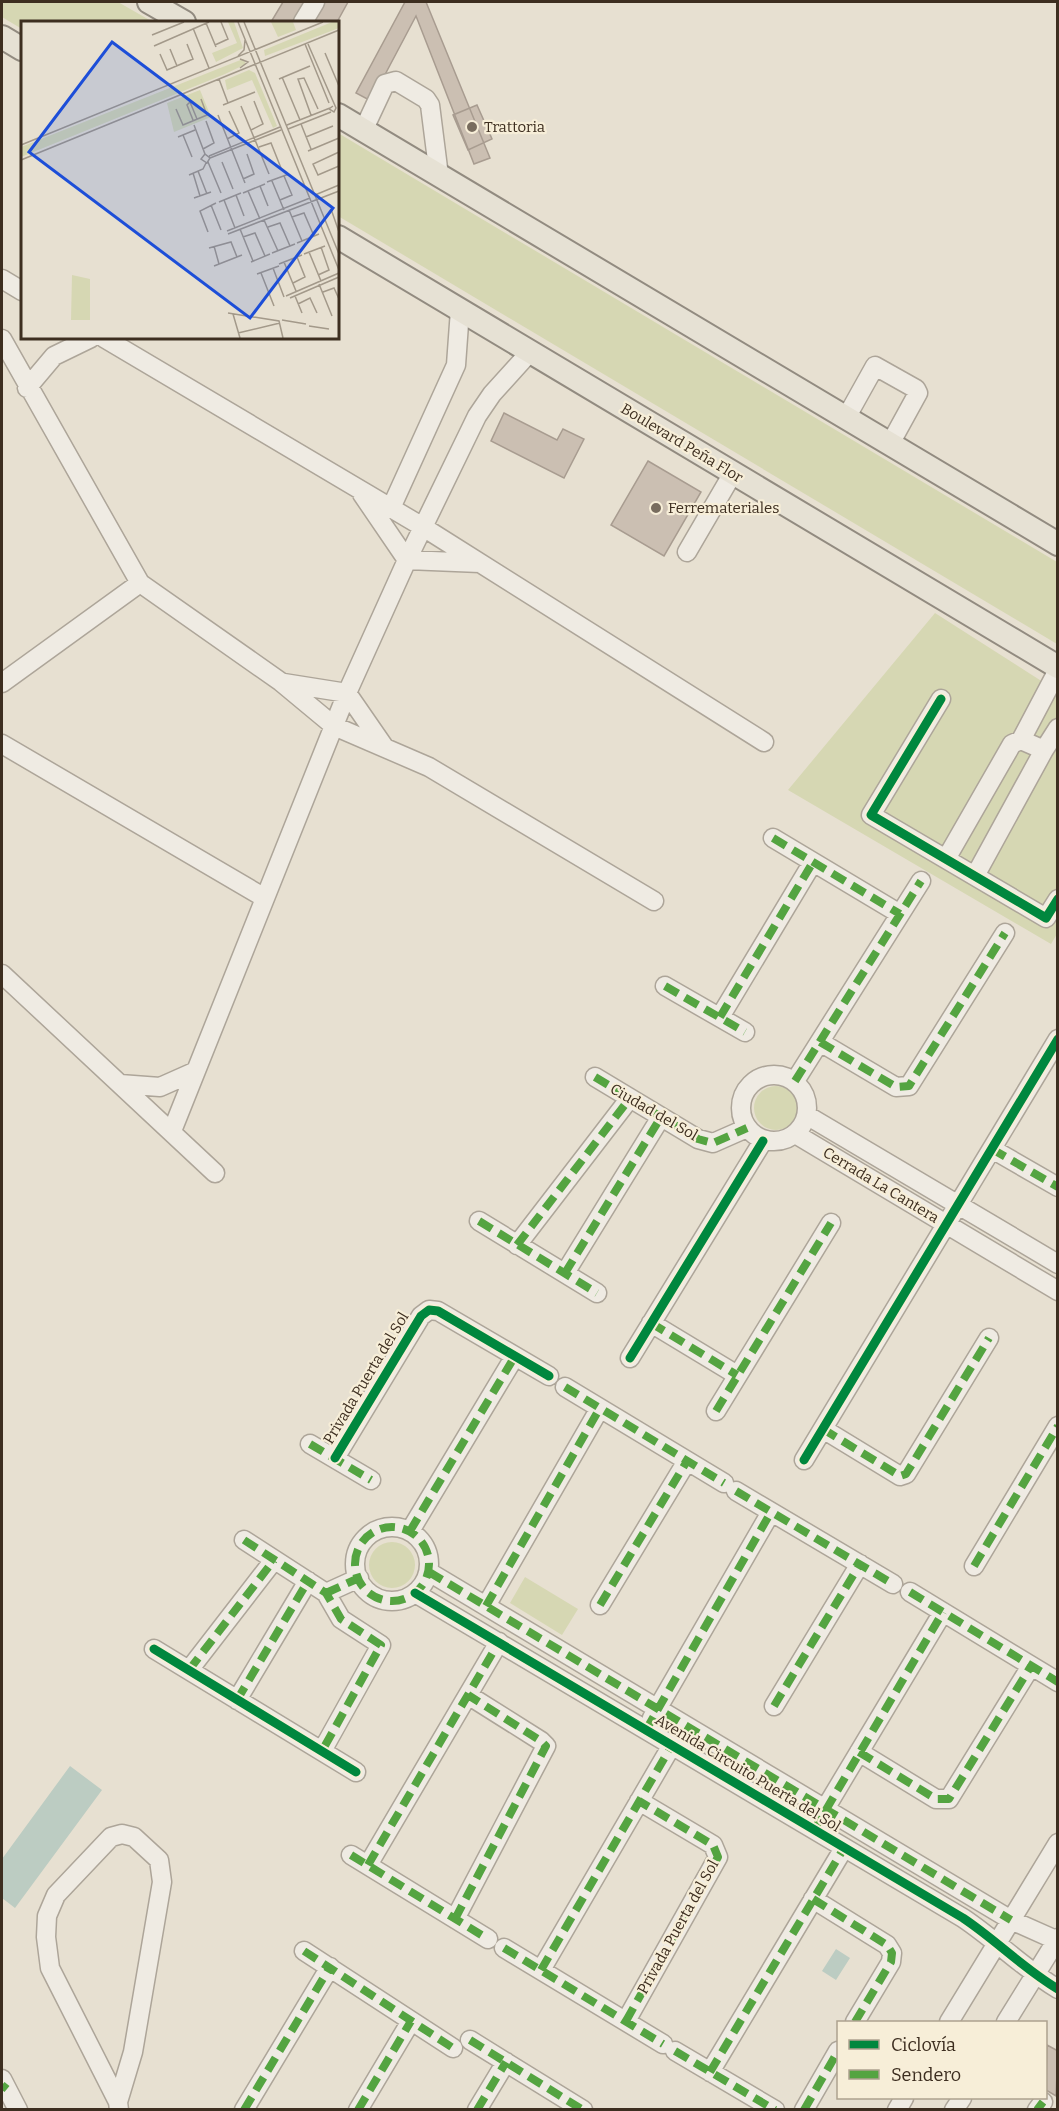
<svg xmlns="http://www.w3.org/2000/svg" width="1059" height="2111" font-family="Bitter,serif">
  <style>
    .green { fill: #d6d7b3 }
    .water { fill: #bcccc2 }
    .building { fill: #cbbfb2; stroke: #a89c90; stroke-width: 1.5 }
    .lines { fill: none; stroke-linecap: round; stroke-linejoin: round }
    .minor-casing { stroke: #ada599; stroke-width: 21 }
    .major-casing { stroke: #928b80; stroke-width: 26 }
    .minor { stroke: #efebe3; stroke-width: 18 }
    .major { stroke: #e6e1d4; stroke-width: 22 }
    .quiet { stroke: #54a441; stroke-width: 8; stroke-dasharray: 15 8; stroke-linecap: butt }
    .cycleway-casing { stroke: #f7eed8; stroke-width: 13 }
    .cycleway { stroke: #00873e; stroke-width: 9 }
    .poi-dot { fill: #786c5e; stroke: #f7eed8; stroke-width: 2 }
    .labels { text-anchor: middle; stroke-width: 4.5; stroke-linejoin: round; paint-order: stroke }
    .poi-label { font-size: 15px; fill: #3d2e20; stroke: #f7eed8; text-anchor: start }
    .street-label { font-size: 15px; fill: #3d2e20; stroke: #f7eed8 }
    .inset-road { fill: none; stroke: #a3998a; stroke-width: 1.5 }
    .view { fill: #1d4ed8; fill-opacity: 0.15; stroke: #1d4ed8; stroke-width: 3 }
    .inset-edge { fill: none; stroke: #3d2e20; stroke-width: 3 }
  </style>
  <rect width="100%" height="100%" fill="#e7e0d1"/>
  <path class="green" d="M2,2H118L153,22H22V29L2,17Z
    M338,133L1057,562V644L338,216Z
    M935,613L1057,691V934L1051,944L788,790Z
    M754 1108a22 22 0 1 1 44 0a22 22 0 1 1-44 0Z
    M369 1565a23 23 0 1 1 46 0a23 23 0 1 1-46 0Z
    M525,1577L578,1609L562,1635L510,1603Z"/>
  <path class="water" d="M70,1766L102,1790L15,1908L2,1898V1859Z
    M836,1949L850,1958L836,1980L822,1971Z"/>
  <path class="building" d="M283,2H306L294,22H271Z
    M325,2H348L337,22H313Z
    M405,2H426L490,158L474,164L416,16L371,101L356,93Z
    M477,105L492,139L468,150L453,115Z
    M504,413L557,440L563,429L584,439L564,478L491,441Z
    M648,461L701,492L664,556L611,525Z
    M1047,2045L1058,2051L1056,2096L1046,2090Z"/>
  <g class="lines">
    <defs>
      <path id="minor" d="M303,22L315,2
        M363,131L385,84L396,81L426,99L430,105L439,176
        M2,279L22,291
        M104,338L423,527L764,742
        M2,339L140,583L281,682L334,726L429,767L654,901
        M27,388L54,356L91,338
        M846,418L875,366L916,389L918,393L890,444
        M362,494L407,560L480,563
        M391,508L456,365L460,310
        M687,552L733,473
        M2,683L140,583
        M284,683L347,693L385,748
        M941,699L871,815L1046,918L1058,899
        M1021,740L1058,670
        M2,744L265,898
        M1044,750L1058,728
        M773,838L900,914
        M946,859L1012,744L1021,740L1044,750L975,876
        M2,974L215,1173
        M665,986L745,1032
        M720,1017L813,862
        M820,1042L896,1087L909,1086L1005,933
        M741 1108a33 33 0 1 1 66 0a33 33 0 1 1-66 0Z
        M595,1077L698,1139L713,1143L747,1128
        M795,1081L921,881
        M120,1084L160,1087L196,1071
        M808,1116L1058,1264
        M172,1131L347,693L407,560L477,416L492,394L530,352
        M797,1135L1058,1291
        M992,1149L1058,1187
        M479,1221L597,1293
        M517,1245L630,1098
        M565,1273L661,1117
        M651,1323L737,1375
        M630,1358L763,1141
        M565,1387L724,1483
        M716,1411L831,1223
        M823,1429L900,1476L906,1474L989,1338
        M310,1444L371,1480
        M335,1458L421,1316L429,1310L438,1311L549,1376
        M804,1460L1058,1039
        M736,1491L893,1584
        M355 1564a37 37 0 1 1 74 0a37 37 0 1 1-74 0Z
        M410,1531L515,1356
        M244,1540L326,1593L341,1619L381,1645L322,1751
        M974,1566L1058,1426
        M429,1572L1011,1920L1058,1941
        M910,1592L1058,1682
        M326,1593L359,1578
        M415,1593L963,1918C996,1940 1024,1969 1058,1989
        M600,1605L687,1461
        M486,1606L600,1408
        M154,1649L356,1772
        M189,1670L274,1560
        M237,1700L308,1581
        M774,1706L860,1564
        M652,1718L771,1512
        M859,1752L936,1799H949L1031,1666
        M819,1819L943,1612
        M351,1855L488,1939
        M368,1865L499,1642
        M813,1899L887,1945L892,1953L891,1962L855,2022
        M455,1919L546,1746L541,1741L468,1695
        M504,1948L663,2044
        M304,1951L453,2048
        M541,1970L672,1745
        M626,2021L718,1857L713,1845L639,1801
        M949,2022L1058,1843
        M1006,2022L1058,1938
        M470,2040L583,2110
        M675,2051L775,2110
        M710,2072L844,1848
        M2,2079L18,2110
        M118,2102L133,2052L162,1882L159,1860L134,1837L122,1834L111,1837L56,1895L47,1916L46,1937L50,1968L118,2102L119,2110
        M244,2110L330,1967
        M358,2110L411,2021
        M477,2110L506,2062
        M804,2110L838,2051
        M897,2110L904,2098
        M954,2110L962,2098
        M1037,2110L1043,2102"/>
      <path id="major" d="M149,2L184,22
        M2,37L22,49
        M338,115L1058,544
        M338,237L1058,667"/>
    </defs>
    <use href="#minor" class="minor-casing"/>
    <use href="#major" class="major-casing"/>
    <use href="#minor" class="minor"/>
    <use href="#major" class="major"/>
    <path class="quiet" d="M773,838L900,914
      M665,986L745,1032
      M720,1017L813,862
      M820,1042L896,1087L909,1086L1005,933
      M595,1077L698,1139L713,1143L747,1128
      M795,1081L921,881
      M992,1149L1058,1187
      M479,1221L597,1293
      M517,1245L630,1098
      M565,1273L661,1117
      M651,1323L737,1375
      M565,1387L724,1483
      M716,1411L831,1223
      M823,1429L900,1476L906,1474L989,1338
      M310,1444L371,1480
      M736,1491L893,1584
      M355 1564a37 37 0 1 1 74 0a37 37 0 1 1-74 0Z
      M410,1531L515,1356
      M244,1540L326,1593L341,1619L381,1645L322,1751
      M974,1566L1058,1426
      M429,1572L1011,1920
      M910,1592L1058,1682
      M326,1593L359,1578
      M600,1605L687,1461
      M486,1606L600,1408
      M189,1670L274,1560
      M237,1700L308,1581
      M774,1706L860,1564
      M646,1730L771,1512
      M859,1752L936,1799H949L1031,1666
      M814,1830L943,1612
      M351,1855L488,1939
      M368,1865L499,1642
      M813,1899L887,1945L892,1953L891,1962L855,2022
      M455,1919L546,1746L541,1741L468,1695
      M504,1948L663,2044
      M304,1951L453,2048
      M541,1970L672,1745
      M626,2021L718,1857L713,1845L639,1801
      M470,2040L583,2110
      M675,2051L775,2110
      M710,2072L844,1848
      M2,2085L7,2089
      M244,2110L330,1967
      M358,2110L411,2021
      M477,2110L506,2062
      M804,2110L838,2051
      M1037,2110L1043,2102"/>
    <defs>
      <path id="cycleway" d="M941,699L871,815L1046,918L1058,899
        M630,1358L763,1141
        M335,1458L421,1316L429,1310L438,1311L549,1376
        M804,1460L1058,1039
        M415,1593L963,1918C996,1940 1024,1969 1058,1989
        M154,1649L356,1772"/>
    </defs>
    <use href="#cycleway" class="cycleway-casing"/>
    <use href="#cycleway" class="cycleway"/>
  </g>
  <g class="poi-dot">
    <circle cx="472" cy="127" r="6"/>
    <circle cx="656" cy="508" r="6"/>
  </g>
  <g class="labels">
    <g class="poi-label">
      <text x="484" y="132">Trattoria</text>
      <text x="668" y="513">Ferremateriales</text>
    </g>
    <g class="street-label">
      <text transform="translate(682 443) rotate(31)" y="5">Boulevard Peña Flor</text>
      <text transform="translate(654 1112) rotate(30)" y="5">Ciudad del Sol</text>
      <text transform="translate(881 1185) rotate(31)" y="5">Cerrada La Cantera</text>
      <text transform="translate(366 1378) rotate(-59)" y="5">Privada Puerta del Sol</text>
      <text transform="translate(748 1773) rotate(31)" y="5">Avenida Circuito Puerta del Sol</text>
      <text transform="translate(678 1927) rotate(-61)" y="5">Privada Puerta del Sol</text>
    </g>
  </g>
  <g transform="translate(21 21)">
    <rect width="318" height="318" fill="#e7e0d1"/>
    <path d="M207,1H213L222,27L195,41L191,32L216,22ZM250,1H272L275,9L257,16ZM311,1H318V7L244,35L243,29ZM222,38L225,43L204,53L0,136V126ZM228,49L234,52L256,105L252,107L231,59L206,69L204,59ZM179,69L190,96L153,111L146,82ZM51,254L69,258V299H50Z" fill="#d6d7b3"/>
    <path class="inset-road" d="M217,1L318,249M223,1L318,233M185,2L195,26M172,7L188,47M131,14L163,1M284,23L308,82M287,23L315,87L313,91L308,88L312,85M194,24L207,18L200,1M133,25L188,1M149,28L156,45M304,32L318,65M139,33L146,49L172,38L166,23M217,35L223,29L224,19M219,38L227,41L219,47M261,56L279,99M198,58L207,82M258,58L289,45M202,84L234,71M220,85L248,153M155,88L162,104L186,94L180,78M197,94L224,162M290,94L277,58L283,57L297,88M172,99L166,84L169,81L176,98M280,103L290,128M173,104L184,133L189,137L186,142L180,138L184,133M266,104L309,87M267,108L310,91M230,109L242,103L233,80M162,114L171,136M157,116L174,109M285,116L312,105M206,118L218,112L208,90M0,124L302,1M238,126L250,122L260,147M182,128L193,122L185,100M287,130L318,117M318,131L292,143L297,154L318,145M188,135L259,106M189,137L260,109M0,139L318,9M187,141L200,172M201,141L212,168M177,150L186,173M172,152L179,175M168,154L182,148L185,142M222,158L233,153L226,133M251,160L263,189M246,161L268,153M239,165L247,185M227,170L239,198M222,172L244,163M215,174L223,195M294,174L318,164M173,177L190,171M203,179L214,207M259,179L271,174L263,155M198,181L220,172M190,184L200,209M310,188L318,211M268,189L281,220M271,196L283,192L293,215M243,199L257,230M247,206L259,202L269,225M219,208L232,240M206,210L289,177M187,211L179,190L195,182M207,213L318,170M222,216L234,212L244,235M276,222L298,213M193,225L198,243M188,227L210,221L216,236M288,231L300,260M251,232L274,223M283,233L304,225M230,241L249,233M263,241L275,270M258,243L281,234M193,245L221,234M252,247L263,276M240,252L253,285M236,253L258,245M297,254L308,249L300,226M272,262L284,256L276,236M298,263L311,295M302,271L313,267L318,278M265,275L318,252M274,275L281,292M269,277L318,256M277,283L289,277L296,292M207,292L258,300L262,317M212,293L219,317M261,299L285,303M288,305L308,308M217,312L259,302"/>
    <path class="view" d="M91,21L312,187L229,297L8,131Z"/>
    <rect width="318" height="318" class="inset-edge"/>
  </g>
  <rect width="1059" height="2111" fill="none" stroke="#3d2e20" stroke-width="6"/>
  <rect x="837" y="2021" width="210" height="78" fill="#f7eed8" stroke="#ada18e" stroke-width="1.5"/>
  <rect x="849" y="2040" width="30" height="9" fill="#00873e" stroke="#ada18e" stroke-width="1.5"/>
  <text x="891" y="2051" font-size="18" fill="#3d2e20">Ciclovía</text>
  <rect x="849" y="2070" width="30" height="9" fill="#54a441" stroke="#ada18e" stroke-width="1.5"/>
  <text x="891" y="2081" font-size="18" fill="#3d2e20">Sendero</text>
</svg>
